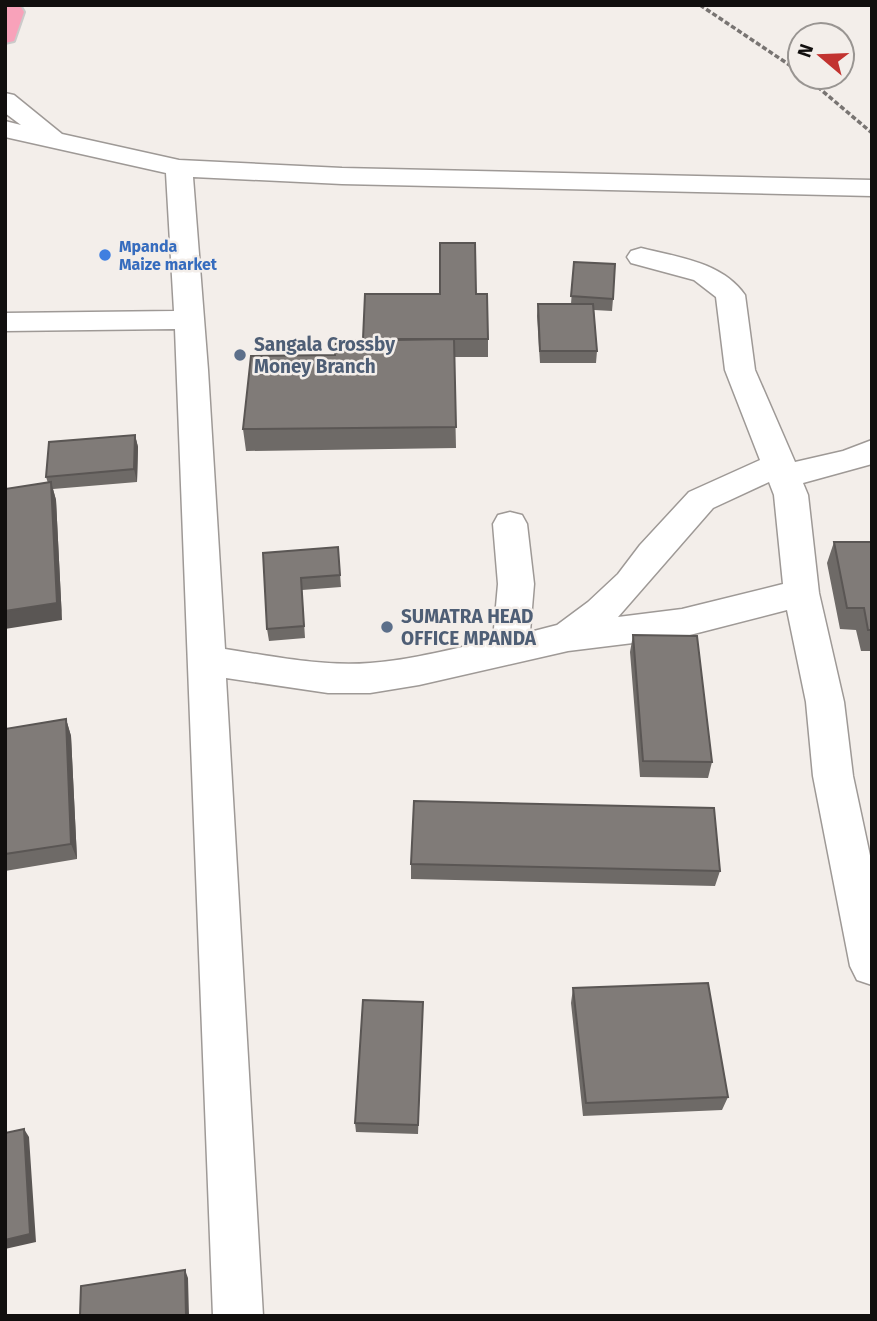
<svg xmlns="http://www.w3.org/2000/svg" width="877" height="1321" font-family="'Fira Sans',sans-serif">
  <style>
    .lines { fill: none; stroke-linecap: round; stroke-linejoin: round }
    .minor-casing { stroke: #9e9996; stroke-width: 3 }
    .trunk-casing { stroke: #cbcaca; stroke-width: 4 }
    .path { stroke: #787472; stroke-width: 3.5; stroke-dasharray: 5 2.5; stroke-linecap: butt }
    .minor { fill: #fff; fill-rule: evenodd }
    .trunk { fill: #f8a2ba; fill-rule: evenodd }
    .wall { fill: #6e6a67 }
    .shaded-wall { fill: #5a5654 }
    .building { fill: #807b78; stroke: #5a5654; stroke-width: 2 }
    .shop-dot { fill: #3f7fe0; stroke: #f3eeea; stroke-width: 2.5 }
    .service-dot { fill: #5c6f8a; stroke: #f3eeea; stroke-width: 2.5 }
    .labels { text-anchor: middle; stroke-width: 5; stroke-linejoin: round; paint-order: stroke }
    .far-shop-label { font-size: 16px; font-weight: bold; fill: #366cbe; stroke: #f3eeea; text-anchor: start }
    .service-label { font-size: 19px; font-weight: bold; fill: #4e5e75; stroke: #f3eeea; text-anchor: start }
  </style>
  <rect width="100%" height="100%" fill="#f3eeea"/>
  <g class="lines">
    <defs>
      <path id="minor" d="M5,93L14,95L62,134L179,160L342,168L872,180V196L342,184L193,177L208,370L225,649C272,656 322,667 370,663C411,660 452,649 493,640L498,584L493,524L498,515L510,512L522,515L527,524L534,584L530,632L557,625L588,602L618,574L640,545L689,492L760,460L725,370L716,297L694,280L631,263L627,257L631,251L641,248C677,257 722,262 745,295L755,370L795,462L843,451L872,440V464L803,483L808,495L819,593L844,702L853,776L872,865V985L857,980L850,966L813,776L806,702L787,610L682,637L568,651L419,685L370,693H328L226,678L263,1316H213L175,329L5,331V313L174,311L166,173L5,137V121L21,125L5,113ZM769,482L774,495L783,584L682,609L618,617L713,508Z"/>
      <path id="trunk" d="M14,5L21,7L24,12L14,41L5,43V6Z"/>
    </defs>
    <use href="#minor" class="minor-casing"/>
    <use href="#trunk" class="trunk-casing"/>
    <path class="path" d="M700,5L800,72
      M806,77L872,133"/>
    <use href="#minor" class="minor"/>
    <use href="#trunk" class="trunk"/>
  </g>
  <path class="wall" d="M574,262L613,299L612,311L594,310L597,351L596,363H540L537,316L538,304H571Z
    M476,294L488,339V357H454L456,448L246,451L243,429L335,355L363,340Z
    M135,435L138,447L137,482L53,489L56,500L62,620L48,483L46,477Z
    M834,542H872V651H861L856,630L840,629L827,563Z
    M338,547L341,587L302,590L305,638L269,641L267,629L263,553Z
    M633,635L712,762L708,778L640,777L630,652Z
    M66,719L71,736L77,859L5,871V729Z
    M411,864L720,871L715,886L411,879Z
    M573,988L728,1097L722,1110L583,1116L571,1003Z
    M423,1002L418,1134L356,1132L355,1123Z"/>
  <path class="shaded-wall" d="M135,435L138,447L137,482L134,469Z
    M51,482L56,500L62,620L5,629V611Z
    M66,719L71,736L77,859L71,844Z
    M24,1129L29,1137L36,1242L5,1249V1240Z
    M185,1270L188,1278L189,1316H186Z"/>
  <path class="building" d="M440,243H475L476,294H487L488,339H363L365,294H440Z
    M574,262L615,264L613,299L571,296Z
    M538,304H593L597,351H540Z
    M454,339L456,427L243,429L251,356L335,355L336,341Z
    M135,435L134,469L46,477L49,442Z
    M51,482L57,603L5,611V489Z
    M834,542H872V630H868L864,608H847Z
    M338,547L340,575L301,578L304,626L267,629L263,553Z
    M633,635L697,636L712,762L643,761Z
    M66,719L71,844L5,854V729Z
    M414,801L714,808L720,871L411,864Z
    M708,983L728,1097L586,1103L573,988Z
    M363,1000L423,1002L418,1125L355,1123Z
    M24,1129L30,1234L5,1240V1133Z
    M185,1270L186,1316H80L81,1286Z"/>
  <circle class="shop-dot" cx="105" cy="255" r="7"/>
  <g class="service-dot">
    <circle cx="240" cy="355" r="7"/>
    <circle cx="387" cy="627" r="7"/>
  </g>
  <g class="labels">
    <g class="far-shop-label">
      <text x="119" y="252">Mpanda<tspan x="119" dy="18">Maize market</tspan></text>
    </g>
    <g class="service-label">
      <text x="254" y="351">Sangala Crossby<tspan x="254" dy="22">Money Branch</tspan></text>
      <text x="401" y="623">SUMATRA HEAD<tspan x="401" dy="22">OFFICE MPANDA</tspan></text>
    </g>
  </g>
  <rect width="877" height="1321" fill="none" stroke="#110f0e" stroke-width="14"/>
  <g transform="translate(821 56) rotate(289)"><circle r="33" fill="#f3eeea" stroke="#999592" stroke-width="2"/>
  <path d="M0-5L12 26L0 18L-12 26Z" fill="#c23330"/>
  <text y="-10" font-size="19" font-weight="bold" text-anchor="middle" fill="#110f0e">N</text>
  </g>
</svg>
